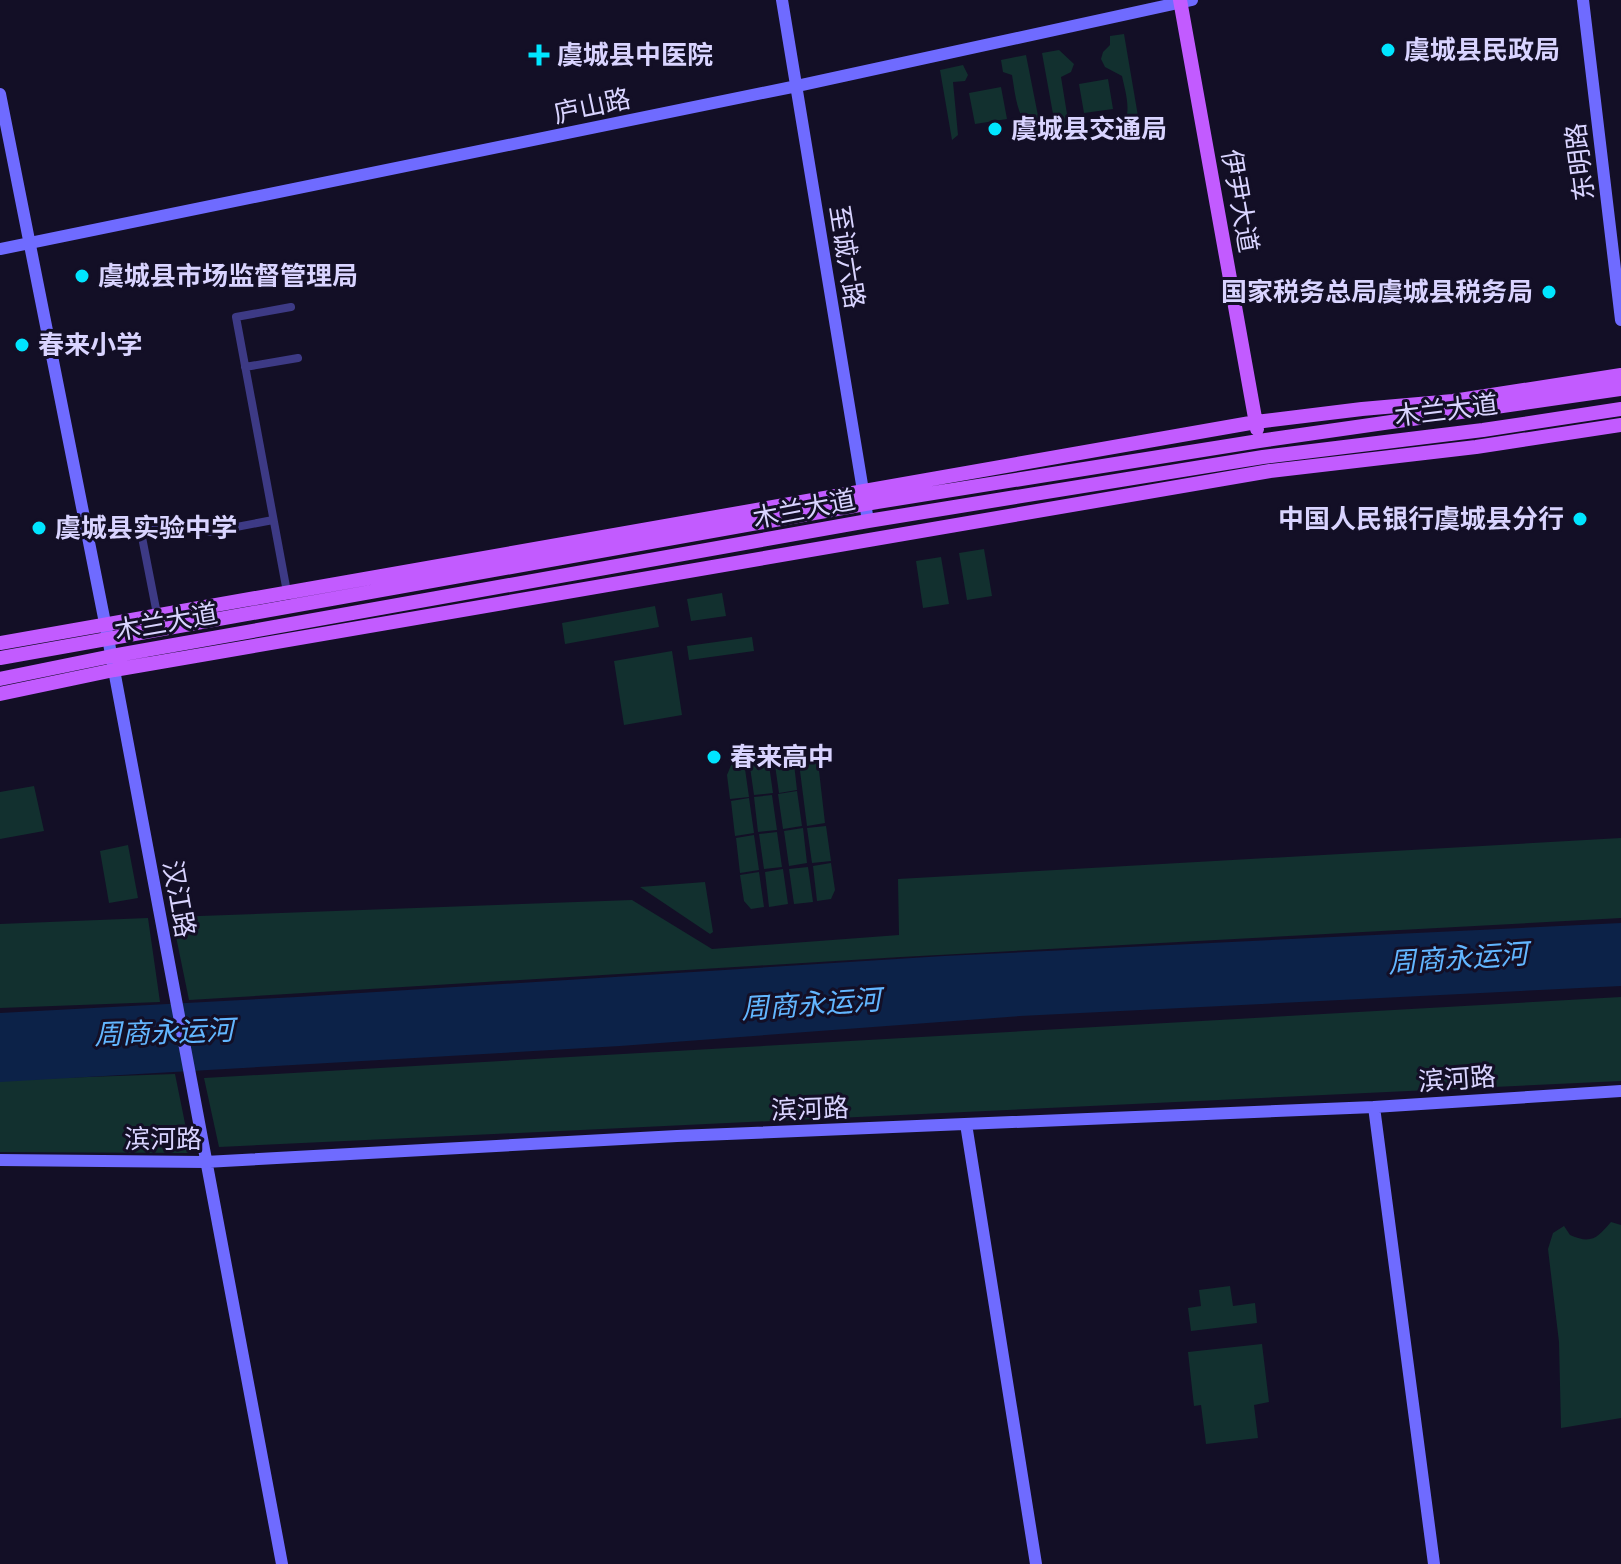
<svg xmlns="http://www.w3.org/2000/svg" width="1621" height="1564" font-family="Inter,'Noto Sans SC',sans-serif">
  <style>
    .green { fill: #12302f }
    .water { fill: #0c2248 }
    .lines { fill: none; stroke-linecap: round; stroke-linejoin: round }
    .street { stroke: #3d3a85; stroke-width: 8 }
    .secondary { stroke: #6f6bff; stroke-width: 12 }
    .primary { stroke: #c25bff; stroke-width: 14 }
    .poi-dot { fill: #00e5ff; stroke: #130f26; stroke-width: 3 }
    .labels { text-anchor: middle; stroke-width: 6; stroke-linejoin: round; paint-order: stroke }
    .poi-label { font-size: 26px; font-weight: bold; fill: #d9d4ff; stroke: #130f26; text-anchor: start }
    .street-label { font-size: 26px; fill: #d9d4ff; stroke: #130f26 }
    .water-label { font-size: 28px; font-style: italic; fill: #62b6ff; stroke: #130f26 }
  </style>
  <rect width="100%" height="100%" fill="#130f26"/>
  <path class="green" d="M1124,34L1140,128L1122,132L1120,130C1133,114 1126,95 1122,76L1105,67L1101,59L1103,52L1110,45V36Z
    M1059,50L1074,64L1071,72L1061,77L1067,114L1062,136H1057L1042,53Z
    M1026,55L1042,136C1017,125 1016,99 1012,75L1003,72L1001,60Z
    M963,65L968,75L965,81L953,82L958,135L952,140L940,70Z
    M1108,79L1113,109L1084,113L1079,84Z
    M1001,87L1007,119L975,124L969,93Z
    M984,549L992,596L967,600L959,553Z
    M941,557L949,604L923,608L916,561Z
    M722,593L726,616L691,621L687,599Z
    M655,606L659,627L565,644L562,623Z
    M752,637L754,651L689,660L687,646Z
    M672,651L682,715L624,725L614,661Z
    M810,754L818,762L825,823L807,826L798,755Z
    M793,755L797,790L779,793L774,758Z
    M768,758L773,793L754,795L749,760Z
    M744,762L749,797L730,799L727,775L732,763Z
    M34,786L44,831L0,839V792Z
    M797,791L802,826L783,829L778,794Z
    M772,795L777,830L758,832L754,797Z
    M749,798L754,833L735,836L731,801Z
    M826,826L831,861L812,863L807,828Z
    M803,828L807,863L789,866L784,831Z
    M777,832L782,867L764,869L759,834Z
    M754,835L759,870L740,873L736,838Z
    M1621,838V918L901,957L189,1000L172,917L632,900L712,949L899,935L898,879Z
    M128,845L138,898L109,903L100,851Z
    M831,863L835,890L831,899L817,901L813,866Z
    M808,867L813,902L794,904L789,869Z
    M783,869L788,904L769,907L765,872Z
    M759,872L764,907L751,909L744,901L740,875Z
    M705,882L713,932L710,934L640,887Z
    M148,918L160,1002L0,1008V924Z
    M1621,997V1081L219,1147L204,1078Z
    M175,1074L191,1153L0,1152V1080Z
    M1611,1222L1621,1225V1418L1561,1428L1559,1342L1548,1249L1553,1233L1564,1226L1570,1235C1592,1245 1598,1237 1611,1222Z
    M1230,1286L1233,1306L1255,1303L1257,1323L1191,1331L1188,1308L1201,1306L1199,1290Z
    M1262,1344L1269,1402L1254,1405L1258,1438L1206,1444L1201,1405L1194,1406L1188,1352Z"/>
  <path class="water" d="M1621,923V986L1020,1016L620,1046L0,1082V1013L297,997L944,956Z"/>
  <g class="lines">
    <path class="street" d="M245,367L298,358
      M210,532L273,520
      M287,592L236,317L291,307
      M157,614L141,532L169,527"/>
    <path class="secondary" d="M782,0L868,521
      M1583,0L1621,320
      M0,94L108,638L282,1564
      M0,249L797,86L1192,0
      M1374,1107L1434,1564
      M966,1124L1036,1564
      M0,1160L205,1162L677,1136L1374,1107L1621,1091"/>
    <path class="primary" d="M1180,0L1257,429
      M0,643L1256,422L1362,409L1453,401L1621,375
      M0,658L865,504L1259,441L1621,389
      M0,679L112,656L868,521L1263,457L1483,430L1621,409
      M0,694L114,670L1270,471L1476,447L1621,425"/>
  </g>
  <g class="poi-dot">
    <circle cx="1388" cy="50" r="8"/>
    <path d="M535 43h8v8h8v8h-8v8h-8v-8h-8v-8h8z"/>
    <circle cx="995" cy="129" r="8"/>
    <circle cx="82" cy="276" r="8"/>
    <circle cx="1549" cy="292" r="8"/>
    <circle cx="22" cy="345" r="8"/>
    <circle cx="1580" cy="519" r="8"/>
    <circle cx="39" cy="528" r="8"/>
    <circle cx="714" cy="757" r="8"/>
  </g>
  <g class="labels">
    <g class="poi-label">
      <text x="1404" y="59">虞城县民政局</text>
      <text x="557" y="64">虞城县中医院</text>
      <text x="1011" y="138">虞城县交通局</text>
      <text x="98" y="285">虞城县市场监督管理局</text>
      <text x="1533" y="301" text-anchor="end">国家税务总局虞城县税务局</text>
      <text x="38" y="354">春来小学</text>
      <text x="1564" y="528" text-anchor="end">中国人民银行虞城县分行</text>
      <text x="55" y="537">虞城县实验中学</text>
      <text x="730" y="766">春来高中</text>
    </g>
    <g class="street-label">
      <text transform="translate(592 106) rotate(-12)" y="9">庐山路</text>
      <text transform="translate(1580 162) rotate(-97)" y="9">东明路</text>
      <text transform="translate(1240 201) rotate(80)" y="9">伊尹大道</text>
      <text transform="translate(847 257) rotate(81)" y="9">至诚六路</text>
      <text transform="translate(1446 410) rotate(-7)" y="9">木兰大道</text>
      <text transform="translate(804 509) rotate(-11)" y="9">木兰大道</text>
      <text transform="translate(166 622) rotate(-10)" y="9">木兰大道</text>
      <text transform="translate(179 899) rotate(80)" y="9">汉江路</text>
      <text transform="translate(1457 1079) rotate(-4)" y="9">滨河路</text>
      <text transform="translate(810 1109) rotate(-2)" y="9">滨河路</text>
      <text x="163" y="1148">滨河路</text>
    </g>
    <g class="water-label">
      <text transform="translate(1458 958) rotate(-4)" y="10">周商永运河</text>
      <text transform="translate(811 1004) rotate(-4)" y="10">周商永运河</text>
      <text transform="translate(164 1032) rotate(-2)" y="10">周商永运河</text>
    </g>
  </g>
</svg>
